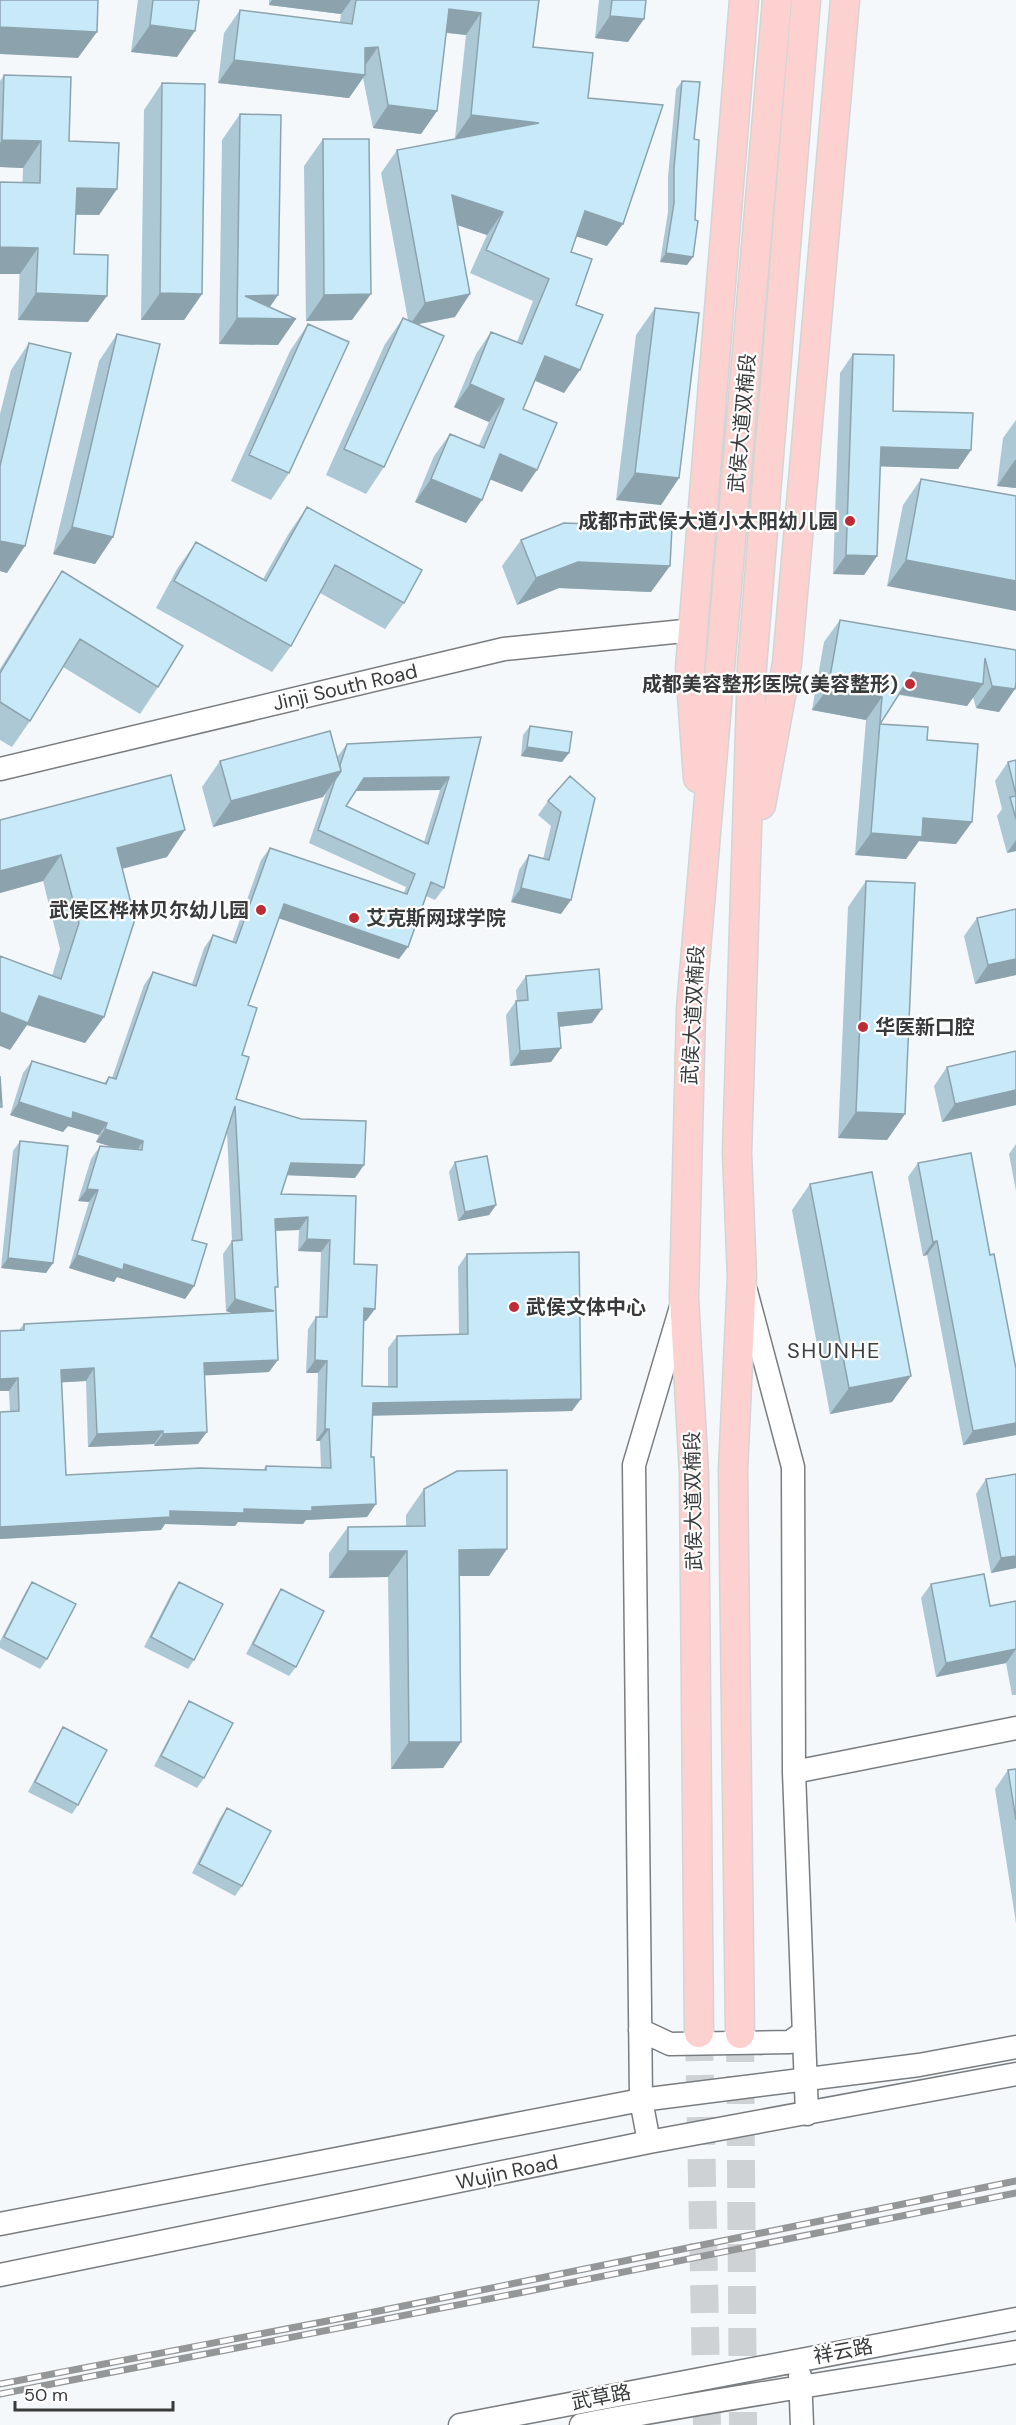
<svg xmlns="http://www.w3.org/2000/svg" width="1016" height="2425" font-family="'DM Sans','Noto Sans SC',sans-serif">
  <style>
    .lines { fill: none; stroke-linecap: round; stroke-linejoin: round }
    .major-tunnel { stroke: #cfd2d4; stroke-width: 28; stroke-dasharray: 28 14; stroke-linecap: butt }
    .minor-casing { stroke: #7a7d7f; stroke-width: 25 }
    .major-casing { stroke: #d3d4d4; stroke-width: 31 }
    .minor { stroke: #fff; stroke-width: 22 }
    .major { stroke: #fdd1cf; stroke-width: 28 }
    .rail-casing { stroke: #949798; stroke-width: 7 }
    .rail { stroke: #fff; stroke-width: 4.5; stroke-dasharray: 14; stroke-linecap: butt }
    .wall { fill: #acc8d5; fill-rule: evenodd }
    .shaded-wall { fill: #8ca3ae }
    .building { fill: #c8e9f8; stroke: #8ca3ae; stroke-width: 1.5; fill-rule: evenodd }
    .poi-dot { fill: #bc2c36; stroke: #fff; stroke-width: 2 }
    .labels { text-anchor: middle; stroke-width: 4.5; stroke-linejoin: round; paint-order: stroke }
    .street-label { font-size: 20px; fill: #393a3b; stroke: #fff }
    .poi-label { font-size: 20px; font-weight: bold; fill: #393a3b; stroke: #fff; text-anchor: end }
    .quarter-label { font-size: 22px; letter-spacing: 1.5px; fill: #3e4143; stroke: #fff }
  </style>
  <rect width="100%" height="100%" fill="#f4f8fa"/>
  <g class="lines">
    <path class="major-tunnel" d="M699,2033L707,2425
      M740,2034L743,2425"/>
    <defs>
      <path id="minor" d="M0,769L504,649L694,630
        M746,1291L793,1467L794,1772L807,2114
        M794,1772L1016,1728
        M640,2030L670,2044L790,2042L804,2032
        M649,2142L641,2100L634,1465L681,1307
        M0,2224L641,2100L919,2065L1016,2047
        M0,2275L649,2142L1016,2074
        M800,2376L802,2425
        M460,2425L1016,2319
        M581,2425C725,2397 871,2377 1016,2352"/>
      <path id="major" d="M698,778L690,668L744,0
        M761,805L787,663L845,0
        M699,2033L694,1474L684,1297L691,1009L777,0
        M740,2034L733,1470L742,1277L737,1153L752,666L806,0"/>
    </defs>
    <use href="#minor" class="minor-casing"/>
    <use href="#major" class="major-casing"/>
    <use href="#minor" class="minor"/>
    <use href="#major" class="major"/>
    <defs>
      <path id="rail" d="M0,2384L369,2313L1016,2181
        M0,2394L524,2292L1016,2193"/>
    </defs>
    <use href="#rail" class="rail-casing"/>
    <use href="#rail" class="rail"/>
  </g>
  <path class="wall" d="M138,0H199L177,57L131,52Z
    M269,0H539L533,47L588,98L607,246L576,236L571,252L576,305L564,393L535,381L523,409L522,492L490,479L466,523L415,502L434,456L450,434L479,445L489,422L454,407L476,354L491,332L517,342L533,301L470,273L487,235L458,225L455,317L417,324L384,467L366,494L326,475L385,344L403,318L408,320L381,173L397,150L459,138H455L466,35L446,33L437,111L421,134L373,128L363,78L349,98L218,83L224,33L240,10L340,22L341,14L269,5Z
    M599,0H646L628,42L595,38Z
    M4,75L117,189L99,215H76L74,254L88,322L18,320L23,168L0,167V81Z
    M682,81L694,139L687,265L660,262L668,212V177L676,89Z
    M162,83L202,294L184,320H141L144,110Z
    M240,114L278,295L270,307L278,345L219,344L222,140Z
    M323,139L352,320L306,321L304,166Z
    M655,308L679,478L661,505L616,500L636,335Z
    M308,324L289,473L271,500L231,481L290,351Z
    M117,334L113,537L95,564L53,554L99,361Z
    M29,343L7,573L0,571V414L11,370Z
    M853,354L893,411L971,450L958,469L880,466L877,556L864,575L833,574L840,373Z
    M1016,420V488L997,486L1003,438Z
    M921,479L1016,496L887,586L903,505Z
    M307,507L404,603L385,629L320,593L291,646L272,672L156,608L177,569L196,542L263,579L289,533Z
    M521,540L651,592L559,588L517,605L502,566Z
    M62,571L158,687L140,714L63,667L30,721L12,747L0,740V669L44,598Z
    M840,620L1016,650L1015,689L999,712L976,708L973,697L967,706L899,695L880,724L927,740L972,822L956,844L919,841L906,859L855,855L866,720L812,710L824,642Z
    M530,726L562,762L521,756L523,735Z
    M481,737L444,888L435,900L426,896L399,959L279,918L248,1005L236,1099L355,1178L287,1175L281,1194L356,1196L354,1264L366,1321H364L362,1386H388V1348L397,1336L459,1334L458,1267L467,1254L572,1411L373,1415L367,1517L306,1520L303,1524L238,1522L235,1526L165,1524L161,1530L0,1539L10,1412L9,1391L19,1330L24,1324L232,1313L226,1311L223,1254L232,1241L227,1132L192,1240L194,1286L185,1299L117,1277L114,1282L69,1268L89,1202L78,1201L91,1159L100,1146L113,1147L96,1142L99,1135L68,1126L63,1132L10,1115L23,1073L32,1061L104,1083L109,1077L112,1078L144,985L153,972L192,984L204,948L213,935L232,942L261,860L270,848L404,893L406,887L309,843L326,793L323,797L213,827L202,787L220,761L337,757L347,744ZM440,790L424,842L346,806L356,791ZM299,1230L298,1251L321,1252L319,1317H316L308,1329L306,1373H318L316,1441H320L321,1468L266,1466L263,1470L66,1475L62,1382L86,1381L88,1447L154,1444V1446L198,1444L204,1375L269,1372L275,1291V1231Z
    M1016,760V851L1007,853L997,816L1002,809L995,781L1008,762Z
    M570,776L561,914L511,902L519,870L529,855L543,859L551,826L538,815L548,801Z
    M0,820L167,857L122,869L104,1017L85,1043L27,1025L10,1050L52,976L60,949L43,881L0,893Z
    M866,881L905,1114L887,1140L838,1138L848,907Z
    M1016,909V975L975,984L964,936L977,918Z
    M526,976L592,1023L559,1027L561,1048L551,1062L510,1066L506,1015L516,1001H517L516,990Z
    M1016,1051V1105L942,1122L934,1086L947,1067Z
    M20,1141L53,1263L46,1273L1,1268L13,1151Z
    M1016,1144V1191L1009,1154Z
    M455,1162L496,1205L489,1215L458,1221L449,1172Z
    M918,1163L1016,1435L963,1445L927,1255L923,1256L908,1177Z
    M810,1184L892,1402L830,1414L792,1210Z
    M1016,1474V1568L991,1573L976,1494L986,1479Z
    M424,1489L489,1576H460L461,1742L443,1768L391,1769L388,1577L329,1578V1553L348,1527L406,1526V1515Z
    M32,1582L47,1659L40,1669L0,1648V1641L26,1591Z
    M179,1582L194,1660L188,1669L144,1647L172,1592Z
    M931,1584L990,1606L1016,1601V1695H1012L1006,1663L936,1677L921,1598Z
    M281,1589L296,1667L289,1676L246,1654L275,1598Z
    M189,1701L204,1778L197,1788L154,1766L183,1711Z
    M63,1727L78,1805L72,1814L28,1792L57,1737Z
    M1016,1769V1923L995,1789L1008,1770Z
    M227,1808L242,1886L235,1896L192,1873L220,1818Z"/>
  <path class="shaded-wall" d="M272,0H351L341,14L269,5Z
    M449,9L481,13L466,35L433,31Z
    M610,16L644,19L628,42L595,38Z
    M150,25L195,31L177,57L131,52Z
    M0,27L97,32L78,58L0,54Z
    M378,47L362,70L365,48Z
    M234,60L365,75L349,98L218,83Z
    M388,105L437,111L421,134L373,128Z
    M471,115L539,123L523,146L455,138Z
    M2,140L41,141L23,168L0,167V143Z
    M77,188L117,189L99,215L58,214Z
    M452,195L503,212L487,235L436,218Z
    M585,211L623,224L607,246L569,234Z
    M0,247L38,248L20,274H0Z
    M666,253L693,257L687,265L660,262Z
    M36,293L107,296L88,322L18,320Z
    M160,293L202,294L184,320H141Z
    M371,294L352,320L306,321L324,295Z
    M470,294L455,317L409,326L425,303Z
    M278,295L262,318L296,319L278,345L219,344L237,318L245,296Z
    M545,356L580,370L564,393L529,378Z
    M470,384L504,399L489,422L454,407Z
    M881,447L971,450L958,469L868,466Z
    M500,454L537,470L522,492L484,477Z
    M1015,460H1016V488L997,486Z
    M635,473L679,478L661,505L616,500Z
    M431,479L482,500L466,523L415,502Z
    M72,527L113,537L95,564L53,554Z
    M0,541L25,546L7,573L0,571Z
    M846,555L877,556L864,575L833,574Z
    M906,560L1016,581V611L887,586Z
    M578,562L670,566L651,592L559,588L517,605L536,578Z
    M913,672L983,684L967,706L898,694Z
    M992,686L1015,689L999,712L976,708Z
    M828,688L882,697L866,720L812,710Z
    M527,747L569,753L562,762L521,756Z
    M341,771L323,797L213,827L231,801Z
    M449,777L440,790L355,791L364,778Z
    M923,818L972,822L956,844L919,841L906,859L855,855L871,833Z
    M185,830L167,857L98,875L117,848Z
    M1016,840V851L1007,853Z
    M61,855L43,881L0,893V871Z
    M521,888L571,900L561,914L511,902Z
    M284,904L408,947L399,959L275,917Z
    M1016,959V975L975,984L988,965Z
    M39,996L104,1017L85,1043L27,1025L10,1050L0,1046V1012Z
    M602,1009L592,1023L548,1028L558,1013Z
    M561,1048L551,1062L510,1066L520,1051Z
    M1016,1090V1105L942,1122L955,1104Z
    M19,1102L73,1112L107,1123L99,1135L68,1126L63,1132L10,1115Z
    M856,1112L905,1114L887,1140L838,1138Z
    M105,1129L143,1141L135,1154L96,1142Z
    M291,1163L364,1165L355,1178L282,1175Z
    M87,1189L98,1190L89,1202L78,1201Z
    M496,1205L489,1215L458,1221L465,1212Z
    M308,1217L299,1230L266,1231L275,1219Z
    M307,1239L330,1240L321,1252L298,1251Z
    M937,1241L927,1255L923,1256L933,1242Z
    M77,1255L124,1264L194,1286L185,1299L117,1277L114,1282L69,1268Z
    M8,1258L53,1263L46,1273L1,1268Z
    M235,1299L274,1311L265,1324L226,1311Z
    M364,1308L375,1309L366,1321H355Z
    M278,1360L269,1372L195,1376L204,1363Z
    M315,1360L327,1361L318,1373H306Z
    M94,1368L86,1381L52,1383L61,1370Z
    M911,1376L892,1402L830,1414L849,1388Z
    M18,1378L9,1391H0V1379Z
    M581,1399L572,1411L364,1416L373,1403Z
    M1016,1423V1435L963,1445L973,1431Z
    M325,1429H329L320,1441H316Z
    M163,1431L154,1444L88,1447L97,1434Z
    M207,1432L198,1444L154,1446L163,1434Z
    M376,1504L367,1517L306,1520L303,1524L238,1522L235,1526L165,1524L161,1530L0,1539V1527L170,1511L312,1507Z
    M507,1549L489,1576H441L459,1550Z
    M348,1551H407L388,1577L329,1578Z
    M1016,1556V1568L991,1573L1001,1558Z
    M1016,1649L1006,1663L936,1677L946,1663Z
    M409,1742H461L443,1768L391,1769Z"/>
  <path class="building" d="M0,0H98L97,32L0,27Z
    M153,0H199L195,31L150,25Z
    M356,0H539L533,47L593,53L588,98L663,105L623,224L585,211L571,252L592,259L576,305L603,315L580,370L545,356L523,409L557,423L537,470L500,454L482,500L431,479L450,434L484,448L504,399L470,384L491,332L522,344L549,279L486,250L503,212L452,195L470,294L425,303L397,150L539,123L471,115L481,13L449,9L437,111L388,105L378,47L365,48V75L234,60L240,10L352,24Z
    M612,0H646L644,19L610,16Z
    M4,75L71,77L69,141L119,143L117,189L77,188L74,254L108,255L107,296L36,293L38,248L0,247V182L40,183L41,141L2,140Z
    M682,81L700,82L694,139L699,140L695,220L698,221L693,257L666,253L674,203V168Z
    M162,83L205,84L202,294L160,293Z
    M240,114L281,115L278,295L245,296L296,319L237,318Z
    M323,139H369L371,294L324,295Z
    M655,308L699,313L679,478L635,473Z
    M403,318L444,336L384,467L344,449Z
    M308,324L349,342L289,473L249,455Z
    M117,334L160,344L113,537L72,527Z
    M29,343L71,353L25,546L0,541V466Z
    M853,354L894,355L893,411L973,413L971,450L881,447L877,556L846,555Z
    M921,479L1016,496V581L906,560Z
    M307,507L422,570L404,603L335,565L291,646L174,581L196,542L266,581Z
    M564,523L672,527L670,566L578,562L536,578L521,540Z
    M62,571L183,646L158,687L80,639L30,721L0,702V673Z
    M840,620L1016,650V682L1015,689L992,686L985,658L983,684L913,672L880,724L928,727L927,740L978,744L972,822L923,818L922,837L871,833L882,697L828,688Z
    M530,726L572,732L569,753L527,747Z
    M330,731L341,771L231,801L220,761Z
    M481,737L444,888L431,882L408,947L284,904L248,1005L257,1008L242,1055L249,1057L236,1099L301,1119L366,1121L364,1165L291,1163L281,1194L356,1196L354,1264L377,1265L375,1309L364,1308L362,1386L397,1387V1336L468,1334L467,1254L579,1252L581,1399L373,1403L371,1457H374L376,1504L312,1507V1511L244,1509V1513L170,1511V1517L0,1527V1412L19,1411L18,1378L0,1379V1331L24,1330V1324L274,1311L235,1299L232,1241L242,1240L235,1106L192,1240L207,1244L194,1286L124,1264L123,1270L77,1255L98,1190L87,1189L100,1146L142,1150L143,1141L105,1129L107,1123L73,1112L72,1119L19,1102L32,1061L106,1084L109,1077L116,1079L153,972L196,986L213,935L236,943L270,848L407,894L415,874L318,830L335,780L341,771L340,765L347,744ZM449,777L428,844L346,806L364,778ZM308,1217L307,1239L330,1240L327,1317H316L315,1360L327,1361L325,1429H329L331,1468L266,1466V1470L200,1468L66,1475L61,1370L94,1368L97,1434L163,1431V1434L207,1432L204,1363L278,1360L275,1287H278L275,1219Z
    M1016,760V795L1008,762Z
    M171,775L185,830L117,848L135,919L104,1017L39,996L28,1023L0,1012V956L61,979L79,923L61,855L0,871V820Z
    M570,776L595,798L571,900L521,888L529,855L549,860L561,812L548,801Z
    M1016,796V819L1010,797Z
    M866,881L915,883L905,1114L856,1112Z
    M1016,909V959L988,965L977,918Z
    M599,969L602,1009L558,1013L561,1048L520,1051L516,1001L528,1000L526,976Z
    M1016,1051V1090L955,1104L947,1067Z
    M0,1076L2,1107H0Z
    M20,1141L68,1146L53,1263L8,1258Z
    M971,1153L990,1255L994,1254L1016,1369V1423L973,1431L937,1241L933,1242L918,1163Z
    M487,1156L496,1205L465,1212L455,1162Z
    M872,1172L911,1376L849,1388L810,1184Z
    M507,1470V1549L459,1550L461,1742H409L407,1551H348V1527L425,1526L424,1489L457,1471Z
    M1016,1474V1556L1001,1558L986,1479Z
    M984,1574L990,1606L1016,1601V1649L946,1663L931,1584Z
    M32,1582L76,1604L47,1659L4,1637Z
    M179,1582L223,1604L194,1660L151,1637Z
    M281,1589L324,1611L296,1667L253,1644Z
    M189,1701L233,1723L204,1778L161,1756Z
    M63,1727L107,1750L78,1805L35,1782Z
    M1016,1769V1820L1008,1770Z
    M227,1808L271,1831L242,1886L199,1864Z"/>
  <g class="poi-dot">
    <circle cx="850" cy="521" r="6"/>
    <circle cx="910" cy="684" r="6"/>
    <circle cx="261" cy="910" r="6"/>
    <circle cx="354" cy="918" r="6"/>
    <circle cx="863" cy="1027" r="6"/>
    <circle cx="514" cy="1307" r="6"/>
  </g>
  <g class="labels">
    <g class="street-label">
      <text transform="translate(742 423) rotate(-85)" y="7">武侯大道双楠段</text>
      <text transform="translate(345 687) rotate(-13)" y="7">Jinji South Road</text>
      <text transform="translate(693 1015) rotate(-87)" y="7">武侯大道双楠段</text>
      <text transform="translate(693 1501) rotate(-91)" y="7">武侯大道双楠段</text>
      <text transform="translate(507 2172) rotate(-12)" y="7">Wujin Road</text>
      <text transform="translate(843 2351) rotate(-11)" y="7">祥云路</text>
      <text transform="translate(601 2397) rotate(-11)" y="7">武草路</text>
    </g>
    <g class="poi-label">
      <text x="838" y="528">成都市武侯大道小太阳幼儿园</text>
      <text x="898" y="691">成都美容整形医院(美容整形)</text>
      <text x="249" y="917">武侯区桦林贝尔幼儿园</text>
      <text x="366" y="925" text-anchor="start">艾克斯网球学院</text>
      <text x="875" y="1034" text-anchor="start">华医新口腔</text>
      <text x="526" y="1314" text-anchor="start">武侯文体中心</text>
    </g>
    <g class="quarter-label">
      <text x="834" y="1358">SHUNHE</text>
    </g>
  </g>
  <path d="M15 2401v9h158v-9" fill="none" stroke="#393a3b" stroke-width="3"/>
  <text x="24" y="2401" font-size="18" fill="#393a3b" stroke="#ffffff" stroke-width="4.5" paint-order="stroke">50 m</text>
</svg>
